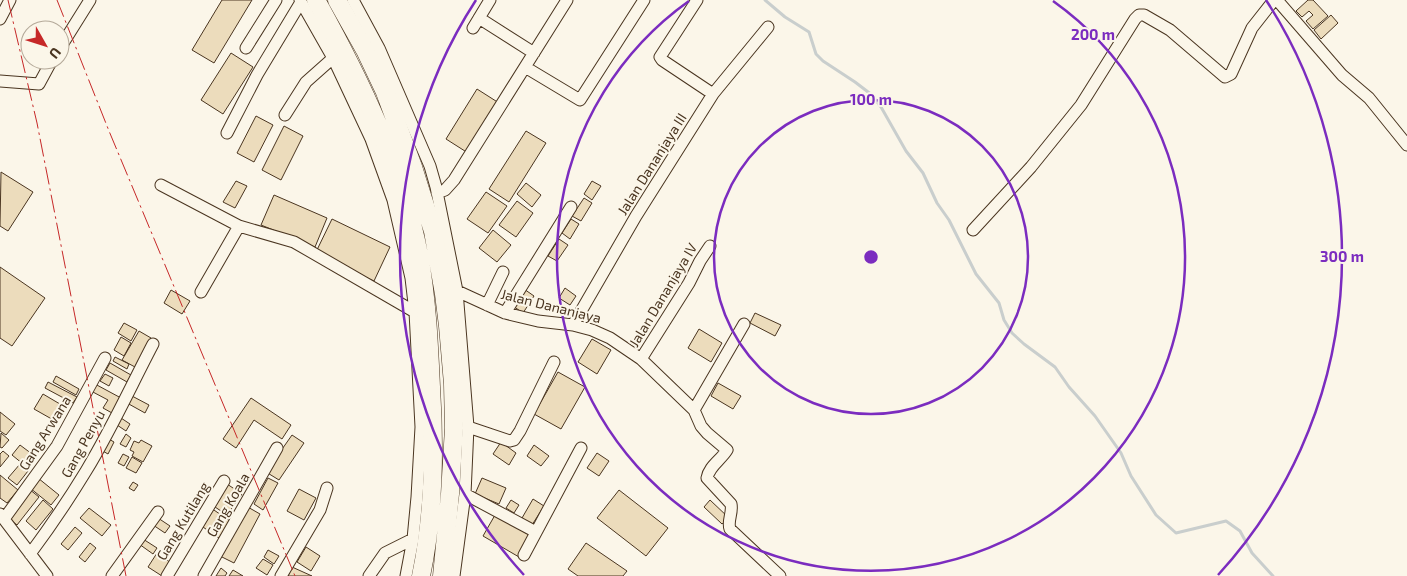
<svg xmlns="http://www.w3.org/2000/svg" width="1407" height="576" font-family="'Exo 2',sans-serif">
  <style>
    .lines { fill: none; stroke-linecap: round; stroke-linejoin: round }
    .stream { stroke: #c9cecd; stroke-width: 3 }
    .building { fill: #ecdcbc; stroke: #4a3520 }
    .minor-casing { stroke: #4a3520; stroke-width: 13 }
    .highway-casing { stroke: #4a3520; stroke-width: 19 }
    .minor { stroke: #fbf6e9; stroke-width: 11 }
    .highway { stroke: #fbf6e9; stroke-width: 18 }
    .power { stroke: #c62828; stroke-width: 1; stroke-dasharray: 18 4 2.5 4; stroke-linecap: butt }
    .ring { fill: none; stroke: #7b2cbf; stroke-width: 2.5 }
    .labels { text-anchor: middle; stroke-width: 4; stroke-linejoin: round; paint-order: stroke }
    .street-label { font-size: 14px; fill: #4a3520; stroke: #fbf6e9 }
    .centre { fill: #7b2cbf; stroke: #fbf6e9; stroke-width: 2.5 }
    .ring-label { font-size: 15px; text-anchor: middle; font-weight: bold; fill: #7b2cbf; stroke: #fbf6e9; stroke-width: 4; stroke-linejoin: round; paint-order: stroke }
  </style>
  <rect width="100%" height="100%" fill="#fbf6e9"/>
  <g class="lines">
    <path class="stream" d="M765,0L785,17L809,32L816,54L823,61L855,82L872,95L881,107L906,151L923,173L937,203L949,220L976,274L999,303L1004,320L1012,333L1024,344L1055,367L1069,387L1095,416L1121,453L1131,476L1156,515L1176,533L1226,521L1240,531L1252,553L1273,576"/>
  </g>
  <path class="building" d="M222,0H252L214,63L192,50Z
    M1308,0H1313L1328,16L1313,29L1306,21L1313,15L1309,11L1302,17L1296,11Z
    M1331,15L1338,23L1321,39L1314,30Z
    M231,53L253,67L223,114L201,100Z
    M477,89L499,103L468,153L446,139Z
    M256,116L273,125L254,162L237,153Z
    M284,126L303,136L281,180L262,170Z
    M526,131L546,143L509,202L489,189Z
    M1,172L33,192L8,231L0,226Z
    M236,181L247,186L235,208L223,202Z
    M592,181L601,186L592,200L584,194Z
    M526,183L541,195L532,207L517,194Z
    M486,192L507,206L488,233L467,219Z
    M274,195L327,218L315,247L261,225Z
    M584,198L592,203L581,221L572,216Z
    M517,201L533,213L516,237L499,225Z
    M332,219L390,247L374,281L315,254Z
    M571,219L579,224L570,239L562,233Z
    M493,230L511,245L497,262L479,248Z
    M559,239L568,245L557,261L548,256Z
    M0,267L45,298L12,346L0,338Z
    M565,288L576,296L570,305L559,298Z
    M524,289L534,296L523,313L513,306Z
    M171,290L190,301L182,314L164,303Z
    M755,313L781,325L775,336L750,323Z
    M124,323L137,330L131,341L118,333Z
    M699,329L722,343L711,362L688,348Z
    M139,331L151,338L135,367L122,360Z
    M121,337L131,343L124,356L114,350Z
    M592,339L611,350L597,374L578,362Z
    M115,357L129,364L127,369L113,361Z
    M110,363L131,375L127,382L106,370Z
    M558,372L585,387L561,429L534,414Z
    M105,374L113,378L109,386L100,381Z
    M56,376L79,389L76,395L53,382Z
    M48,382L77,397L73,403L45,388Z
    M718,383L741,396L733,409L711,396Z
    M95,384L121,398L112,413L103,408L108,400L91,391Z
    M43,394L65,407L57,422L34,409Z
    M132,396L149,405L145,413L127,403Z
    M251,398L291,425L282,439L254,420L236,448L223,439Z
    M0,412L15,424L6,435L0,431Z
    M121,418L130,424L126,431L117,425Z
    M1,433L9,440L2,448L0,447Z
    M126,434L131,438L126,447L120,444Z
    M292,435L304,443L279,480L266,472Z
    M107,438L114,442L108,454L101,450Z
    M141,440L152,446L143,462L132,456L134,452L130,450L134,441L139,443Z
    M501,442L516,453L509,465L493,454Z
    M20,445L32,454L23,464L12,455Z
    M534,445L549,456L541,466L527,456Z
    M3,451L9,456L0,467V454Z
    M597,453L609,461L599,476L587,468Z
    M123,454L129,457L124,466L118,463Z
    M132,457L142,463L136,473L126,468Z
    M20,464L28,471L17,485L8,478Z
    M0,475L18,490L7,503L0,498Z
    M38,478L59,495L51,505L30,488Z
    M268,478L278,483L263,510L254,504Z
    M482,478L506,488L499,504L475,494Z
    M133,482L138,485L134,491L129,488Z
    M227,484L242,494L227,515L212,505Z
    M29,489L39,497L17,525L7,517Z
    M299,489L316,498L304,520L287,511Z
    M619,490L668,528L646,556L597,518Z
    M533,499L544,506L532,525L522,518Z
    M43,500L53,509L36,530L26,521Z
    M511,500L519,505L514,513L506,508Z
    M710,500L729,518L722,524L704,507Z
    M246,506L260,514L234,563L220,556Z
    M89,508L111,525L102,536L80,518Z
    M211,508L230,521L219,538L200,525Z
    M495,515L531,536L519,557L483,536Z
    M158,518L170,526L165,533L153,525Z
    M75,527L82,533L68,550L61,544Z
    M143,539L157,548L153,554L139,544Z
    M90,543L96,548L85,562L79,557Z
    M586,543L627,571L623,576H578L568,569Z
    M306,547L320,556L311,571L297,562Z
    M268,550L279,556L274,564L264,557Z
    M157,553L171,563L162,576L148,567Z
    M263,559L273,565L267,575L256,568Z
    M292,567L312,576H288Z
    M221,568L227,573L225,576H216Z
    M233,570L243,576H229Z"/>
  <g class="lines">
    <defs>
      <path id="minor" d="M300,0L333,58L371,139L393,200L411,278L415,312L421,427L417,497L413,539L406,576
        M353,0L379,48L430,166L436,187L457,291L468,427L465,494L454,576
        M697,0L660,57L662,60L713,94
        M1277,0L1342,75L1369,98L1407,145
        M479,18L534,53
        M0,19L10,0
        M473,28L490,0
        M60,48L90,0
        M246,48L276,0
        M525,67L580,100L644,0
        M0,81L39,84L52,60
        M285,115L306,82L333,58
        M227,133L257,75L301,2
        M161,185L239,226L294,242L415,312
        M437,193L445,190L454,180L567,0
        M973,230L1031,167L1081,105L1135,19L1139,15H1144L1170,30L1225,77L1231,74L1252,28L1274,0
        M457,291L505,313L538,321L573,325L592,330L610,338L641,359L694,410L701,426L707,433L727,450C721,460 709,466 707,478L731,504C733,513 727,521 730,529L780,576
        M201,292L239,226
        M487,305L503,272
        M505,313L571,207
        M573,325L636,216L713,94L768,27
        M641,359L689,283L700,261L710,246
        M694,410L744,324
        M468,427L510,441L514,440L520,431L554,362
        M465,494L536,532
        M0,514L47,576
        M4,519L57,446L105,358
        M30,554C50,527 69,499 86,471C111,430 131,386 153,344
        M524,555L581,448
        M112,576L158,512
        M167,576L224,481
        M204,576L277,448
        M281,576L320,510L327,488
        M369,576L385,553L413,539"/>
      <path id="highway" d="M316,0C360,79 402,166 419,255C427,299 429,343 431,387C435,450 434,514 421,576
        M337,0L365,50L385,92L413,167L433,231L444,294L448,326L453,384L454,428L450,494L442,576"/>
    </defs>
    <use href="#minor" class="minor-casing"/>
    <use href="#highway" class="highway-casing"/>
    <use href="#minor" class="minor"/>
    <use href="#highway" class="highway"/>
    <path class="power" d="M8,0L37,123L126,576
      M57,0L109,131L295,576"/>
  </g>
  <g class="ring">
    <circle cx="871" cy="257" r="157"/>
    <path d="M1053 1A314 314 0 1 1 689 1"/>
    <path d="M524 575A471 471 0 0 1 476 0M1266 0A471 471 0 0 1 1218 575"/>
  </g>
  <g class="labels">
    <g class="street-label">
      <text transform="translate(652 164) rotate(-58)" y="5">Jalan Dananjaya III</text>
      <text transform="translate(663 295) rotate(-59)" y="5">Jalan Dananjaya IV</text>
      <text transform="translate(551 306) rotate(14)" y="5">Jalan Dananjaya</text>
      <text transform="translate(45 433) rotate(-58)" y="5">Gang Arwana</text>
      <text transform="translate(83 444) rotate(-61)" y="5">Gang Penyu</text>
      <text transform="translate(228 505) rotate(-60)" y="5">Gang Koala</text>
      <text transform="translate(183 521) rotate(-59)" y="5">Gang Kutilang</text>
    </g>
  </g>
  <circle cx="871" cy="257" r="8" class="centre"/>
  <g class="ring-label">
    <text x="1093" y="40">200 m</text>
    <text x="871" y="105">100 m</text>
    <text x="1342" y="262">300 m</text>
  </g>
  <g transform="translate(45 45) rotate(129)"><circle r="24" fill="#fbf6e9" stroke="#b4a999"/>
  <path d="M0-4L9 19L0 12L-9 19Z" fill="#c62828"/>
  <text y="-8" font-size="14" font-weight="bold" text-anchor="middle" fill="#4a3520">U</text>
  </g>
</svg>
